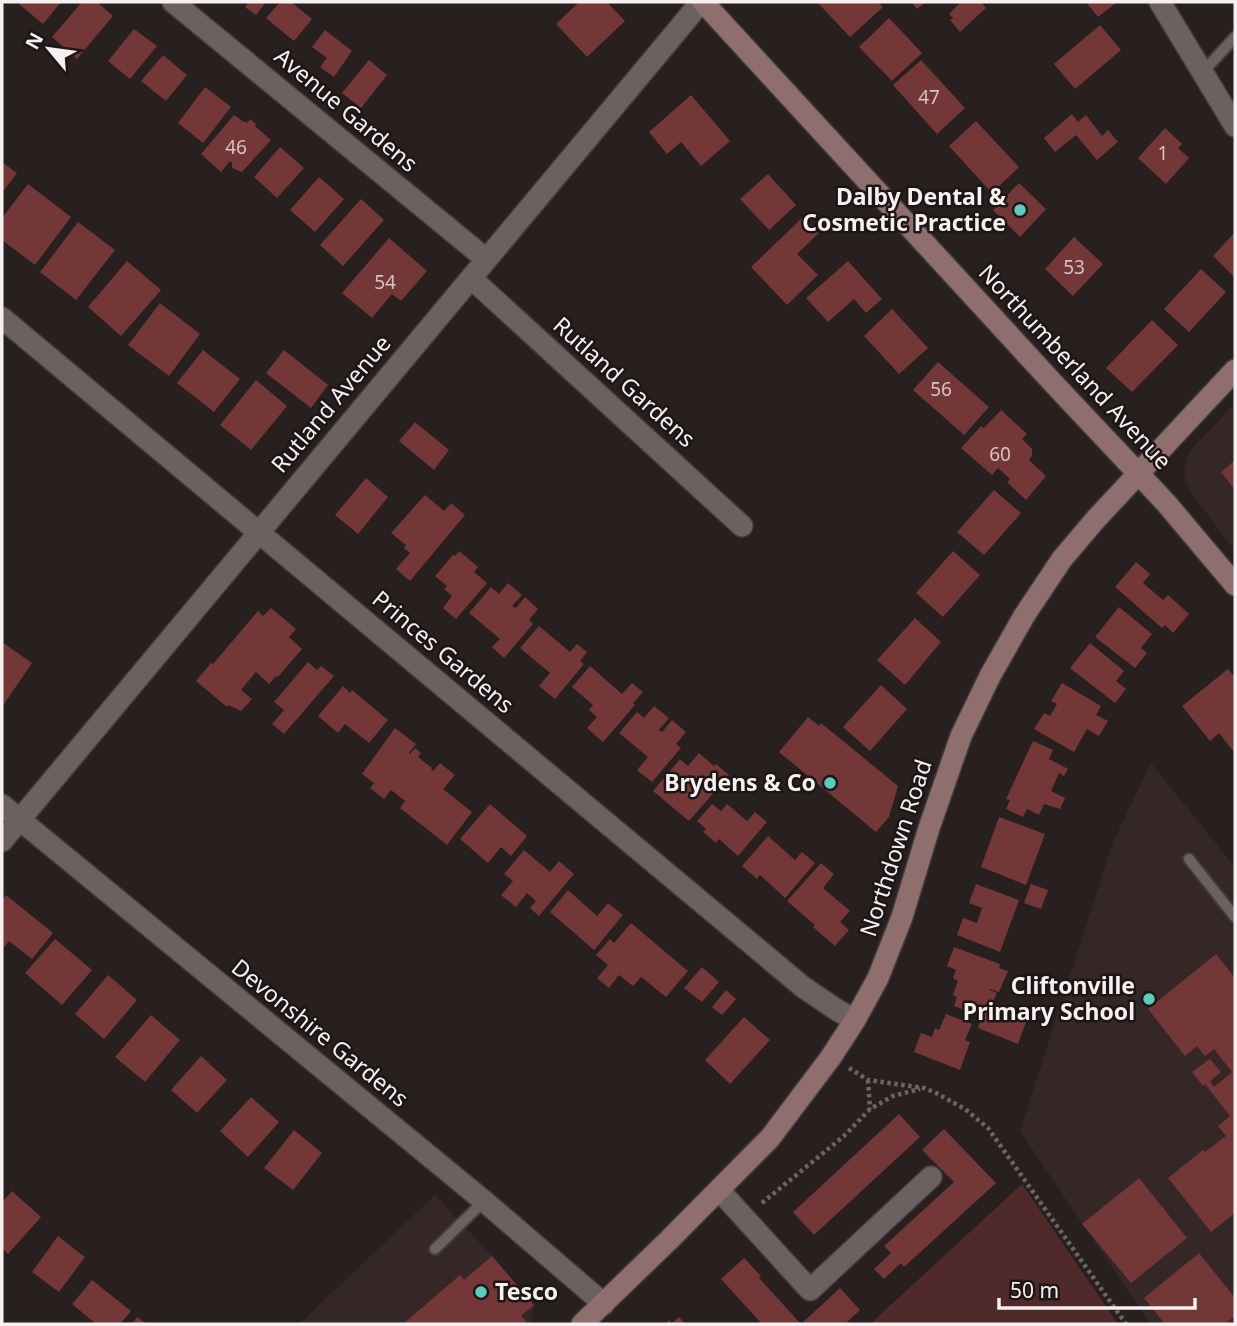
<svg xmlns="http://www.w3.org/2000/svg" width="1237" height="1326" font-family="'Noto Sans',sans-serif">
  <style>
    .built { fill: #352726 }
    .green { fill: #502a2a }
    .building { fill: #733737 }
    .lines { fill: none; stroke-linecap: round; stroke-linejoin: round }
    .lane-casing { stroke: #433c3c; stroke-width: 14 }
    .street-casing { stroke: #433c3c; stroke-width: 24 }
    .secondary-casing { stroke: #433c3c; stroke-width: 24 }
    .path { stroke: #6d6565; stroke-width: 4.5; stroke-dasharray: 3.5 3.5; stroke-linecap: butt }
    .lane { stroke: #6b6160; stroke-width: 10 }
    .street { stroke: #6b6160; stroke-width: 21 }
    .secondary { stroke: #8f6f6e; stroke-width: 21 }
    .poi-dot { fill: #5bcebb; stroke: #1e1616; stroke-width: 2.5 }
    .labels { text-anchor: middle; stroke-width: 5; stroke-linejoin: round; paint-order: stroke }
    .number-label { font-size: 19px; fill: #d5c2c2 }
    .street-label { font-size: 23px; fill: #f6f0f0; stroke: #1e1616 }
    .poi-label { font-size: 23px; font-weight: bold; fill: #f6f0f0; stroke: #1e1616; text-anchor: end }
  </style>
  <rect width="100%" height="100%" fill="#281f1f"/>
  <path class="built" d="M1235,403V551L1190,491L1186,481L1184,470L1186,460L1190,451Z
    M1151,763L1235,867V1324H1150L1020,1131L1113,842Z
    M435,1195L492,1256L534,1305L530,1324H299Z"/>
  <path class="green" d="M1022,1184L1118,1324H870Z"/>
  <path class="building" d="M21,2H61L43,24L19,4Z
    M82,2H97L113,16L77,59L52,37Z
    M249,2H266L256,15L245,7Z
    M280,2H291L312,19L294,41L266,18Z
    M579,2H607L625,21L587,57L556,24Z
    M817,2H878L883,7L850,37Z
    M911,2H926L917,9Z
    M961,2H981L986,8L960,32L950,20L953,18L949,14Z
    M1086,2H1117L1098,17Z
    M889,18L922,53L892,81L859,47Z
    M1100,25L1121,50L1075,89L1054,64Z
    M134,29L157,46L130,79L108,61Z
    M325,30L352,51L334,77L320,67L327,58L312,47Z
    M163,55L187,75L166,101L141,81Z
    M369,60L387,75L361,108L342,93Z
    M921,60L965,108L937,134L893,85Z
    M205,87L231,107L203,143L178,123Z
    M691,95L730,141L701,166L681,142L667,154L649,132Z
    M1072,114L1078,122L1086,115L1102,136L1108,130L1118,142L1097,160L1076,135L1055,152L1044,138Z
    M234,115L244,122L245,121L247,123L250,119L256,124L255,126L271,140L242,172L232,168V163L230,161L221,172L201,154Z
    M976,121L1019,167L992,193L949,146Z
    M1165,128L1182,144L1178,148L1189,158L1166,184L1138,158Z
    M280,147L304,168L277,198L254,177Z
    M2,162L17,173L2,193Z
    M768,174L796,205L769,230L740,199Z
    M319,177L344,199L315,232L290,210Z
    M1019,183L1046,209L1020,237L993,210Z
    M28,184L71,217L35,265L2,240V218Z
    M361,199L384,220L343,266L320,245Z
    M803,217L819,233L797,254L818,275L787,305L751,267Z
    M78,222L115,250L76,300L40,272Z
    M1235,232V278L1213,256Z
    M1074,237L1103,264L1073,296L1045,269Z
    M389,238L427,271L401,301L392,294L372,318L342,293Z
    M127,261L161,290L121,336L88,307Z
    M848,261L882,299L866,313L854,299L828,322L806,298Z
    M1201,269L1226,292L1189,332L1164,309Z
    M160,303L200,334L169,376L128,345Z
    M892,309L928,348L899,374L864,336Z
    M1152,320L1178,345L1132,392L1106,368Z
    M203,350L240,379L214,412L177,383Z
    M284,350L328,385L311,408L266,373Z
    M938,362L989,407L964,435L913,390Z
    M256,380L287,406L251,450L220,425Z
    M1001,410L1027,434L1022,439L1032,449V456L1029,460L1046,476L1026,500L1007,482L1010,479L998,468L992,475L961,448L981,426L984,428Z
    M415,422L449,450L434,470L399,441Z
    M1235,460V490L1221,472Z
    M366,478L388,497L358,534L335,515Z
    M994,490L1021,513L984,555L957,532Z
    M425,495L444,511L451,503L465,515L410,581L396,569L410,553L404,548L406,545L391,533Z
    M459,551L478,567L474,572L487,583L456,619L443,608L452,596L444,589L447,586L435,576L453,555L455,556Z
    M953,551L980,575L943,617L916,593Z
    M1136,562L1150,574L1143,583L1163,600L1168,595L1189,614L1173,633L1165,625L1162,628L1115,587Z
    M508,583L522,595L512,606L516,608L525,597L538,609L529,620L533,624L504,658L492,647L500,639L469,613L491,587L499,594Z
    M1119,607L1152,634L1141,648L1147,653L1135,668L1095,637Z
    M271,608L296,629L289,637L302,649L278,677L276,676L269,684L256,672L241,690L252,699L241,711L228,705L227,707L196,681L211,663L213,664L258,611L263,616Z
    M915,618L941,642L905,685L877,660Z
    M539,626L570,652L577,644L587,652L580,661L584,664L555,699L539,686L550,673L520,648Z
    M2,642L32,663L2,707Z
    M1090,643L1124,671L1116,681L1126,689L1115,703L1070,668Z
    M308,662L317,670L321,666L334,676L284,734L272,724L284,710L274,702Z
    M590,666L622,694L632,683L643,692L633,703L635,705L603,742L587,728L597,717L589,710L593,705L572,687Z
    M1228,669L1235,677V748L1233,751L1219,733L1210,741L1182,706Z
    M1062,683L1101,706L1096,715L1108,721L1099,736L1087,729L1074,752L1034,729L1044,713L1050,716L1057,704L1051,701Z
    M881,685L907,709L870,751L843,727Z
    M343,686L350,693L352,690L388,720L369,743L345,724L338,733L318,716Z
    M654,706L669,718L659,730L662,732L672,720L686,732L676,744L681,748L652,782L637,770L648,757L619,733L637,712L644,718Z
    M808,717L819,726L821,723L898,786L889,817L876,832L779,752Z
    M395,728L416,744L409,753L410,754L415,748L421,753L418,757L432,768L431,769L433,771L440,763L455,775L443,789L472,812L447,845L400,808L405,801L391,790L384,799L370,788L374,783L362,774Z
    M1033,741L1053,750L1049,759L1068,769L1064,776L1059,773L1051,791L1065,798L1060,809L1044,804L1039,815L1027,809L1023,817L1006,809L1010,800L1006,799Z
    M699,753L714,766L716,764L729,775L689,821L653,791L680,759L688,766Z
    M490,804L527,836L511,856L501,847L488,863L460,839Z
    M712,804L721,811L727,804L747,821L755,812L767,822L738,856L719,839L716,843L703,832L706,829L697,821Z
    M999,817L1045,834L1026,885L981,867Z
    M768,836L795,860L802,852L815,863L785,898L760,875L757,879L742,866Z
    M524,850L550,872L559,861L574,874L539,916L530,908L536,901L527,893L516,907L501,895L513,881L504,874Z
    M821,863L834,874L823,888L850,911L840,922L849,930L835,946L813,927L815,925L787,901Z
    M976,884L1019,900L1000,952L957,935L963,918L977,923L982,908L969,903Z
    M1031,884L1048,890L1041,909L1024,903Z
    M568,890L597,916L608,903L623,915L594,950L550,912Z
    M6,895L53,933L32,959L9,941L2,950V900Z
    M631,923L688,971L666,997L641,977L633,986L619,975L609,988L597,978L608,965L596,955L610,939L614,943Z
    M55,939L92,970L62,1005L25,973Z
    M954,947L1000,964L999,968L1008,971L999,992L990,989V990L997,993L991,1006L985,1004L980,1016L954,1006L957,997L953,995L958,981L953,978L956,970L947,966Z
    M1216,954L1235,978V1213L1211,1232L1168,1178L1203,1150L1205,1152L1226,1136L1218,1126L1230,1116L1205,1084L1203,1086L1192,1072L1210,1059L1221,1072L1210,1081L1214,1087L1232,1072L1214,1049L1205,1056L1197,1046L1185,1056L1148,1009Z
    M702,967L719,982L702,1002L684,988Z
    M108,975L137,1000L104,1039L75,1014Z
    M726,990L736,999L722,1015L712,1007Z
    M985,1007L1026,1022L1018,1044L978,1028Z
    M946,1014L972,1024L965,1040L970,1042L960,1070L914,1052L921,1033L932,1037L935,1028L939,1030Z
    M151,1015L180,1040L145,1082L115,1057Z
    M744,1017L770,1040L730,1084L705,1060Z
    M201,1056L227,1080L197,1113L171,1090Z
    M251,1097L279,1122L248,1157L220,1131Z
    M899,1114L920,1137L814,1235L793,1212Z
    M944,1129L996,1183L904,1267L901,1263L884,1279L874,1269L891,1253L884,1246L954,1182L922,1150Z
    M294,1130L322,1153L293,1190L264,1168Z
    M1139,1178L1187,1238L1131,1283L1082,1224Z
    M12,1191L41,1217L8,1254L2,1248V1202Z
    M58,1236L85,1257L59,1292L32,1272Z
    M1199,1253L1235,1298V1316L1225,1324H1165L1144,1298Z
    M492,1256L534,1305L521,1316L526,1321L523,1324H403L460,1275L464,1280Z
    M744,1258L761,1276L759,1278L801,1324L840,1288L860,1310L845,1324H762L721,1279Z
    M92,1280L131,1311L120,1324H96L72,1304Z
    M137,1317L147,1324H132Z
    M679,1317L685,1324H665L669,1320L672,1323Z"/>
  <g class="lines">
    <defs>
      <path id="lane" d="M1202,73L1235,37
        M1189,859L1235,917
        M435,1249L484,1201"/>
      <path id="street" d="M173,2L486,259
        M1160,2L1235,126
        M471,278L742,526
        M2,318L803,987L837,1010L855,1020
        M2,805L484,1201L604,1304
        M2,841L701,2
        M719,1190L810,1290L931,1177"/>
      <path id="secondary" d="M703,2L1054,384L1166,503L1235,585
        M582,1324L669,1240L770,1138L831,1057L855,1020L878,978L902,917L929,828L961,736L990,676L1024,616L1062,559L1096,519L1235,370"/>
    </defs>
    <use href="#lane" class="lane-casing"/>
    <use href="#street" class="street-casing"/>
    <use href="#secondary" class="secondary-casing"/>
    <path class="path" d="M849,1068L868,1080L924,1088L936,1093L965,1109L988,1128L1126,1324
      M868,1080L870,1109
      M762,1203L844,1136L870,1109L893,1096L920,1089"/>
    <use href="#lane" class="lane"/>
    <use href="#street" class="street"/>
    <use href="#secondary" class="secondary"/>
  </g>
  <g class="poi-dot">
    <circle cx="1020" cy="210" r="7"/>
    <circle cx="830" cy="783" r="7"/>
    <circle cx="1149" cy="999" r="7"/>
    <circle cx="481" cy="1292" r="7"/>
  </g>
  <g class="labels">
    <g class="number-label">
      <text x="929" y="104">47</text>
      <text x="236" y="154">46</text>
      <text x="1163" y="160">1</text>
      <text x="1074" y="274">53</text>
      <text x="385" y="289">54</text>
      <text x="941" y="396">56</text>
      <text x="1000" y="461">60</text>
    </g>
    <g class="street-label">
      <text transform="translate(346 110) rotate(40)" y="8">Avenue Gardens</text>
      <text transform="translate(1075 367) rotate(47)" y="8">Northumberland Avenue</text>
      <text transform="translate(624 382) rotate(42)" y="8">Rutland Gardens</text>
      <text transform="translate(331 404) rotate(-50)" y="8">Rutland Avenue</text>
      <text transform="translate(443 652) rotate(40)" y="8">Princes Gardens</text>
      <text transform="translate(896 848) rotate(-72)" y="8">Northdown Road</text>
      <text transform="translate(320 1033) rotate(39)" y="8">Devonshire Gardens</text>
    </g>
    <g class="poi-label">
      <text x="1006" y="205">Dalby Dental &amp;<tspan x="1006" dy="26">Cosmetic Practice</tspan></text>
      <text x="816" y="791">Brydens &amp; Co</text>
      <text x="1135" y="994">Cliftonville<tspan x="1135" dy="26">Primary School</tspan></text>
      <text x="495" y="1300" text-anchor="start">Tesco</text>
    </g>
  </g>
  <rect width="1237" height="1326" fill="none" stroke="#f6f0f0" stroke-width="7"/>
  <g transform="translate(49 49) rotate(299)" stroke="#1e1616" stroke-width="5" paint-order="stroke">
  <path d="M0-5L12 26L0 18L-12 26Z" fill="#f6f0f0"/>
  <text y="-10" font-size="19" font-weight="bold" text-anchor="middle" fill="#f6f0f0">N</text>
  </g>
  <path d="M999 1298v10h196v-10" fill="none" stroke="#f6f0f0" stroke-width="3.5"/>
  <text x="1010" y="1298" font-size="21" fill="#f6f0f0" stroke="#1e1616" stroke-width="5" paint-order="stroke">50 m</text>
</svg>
